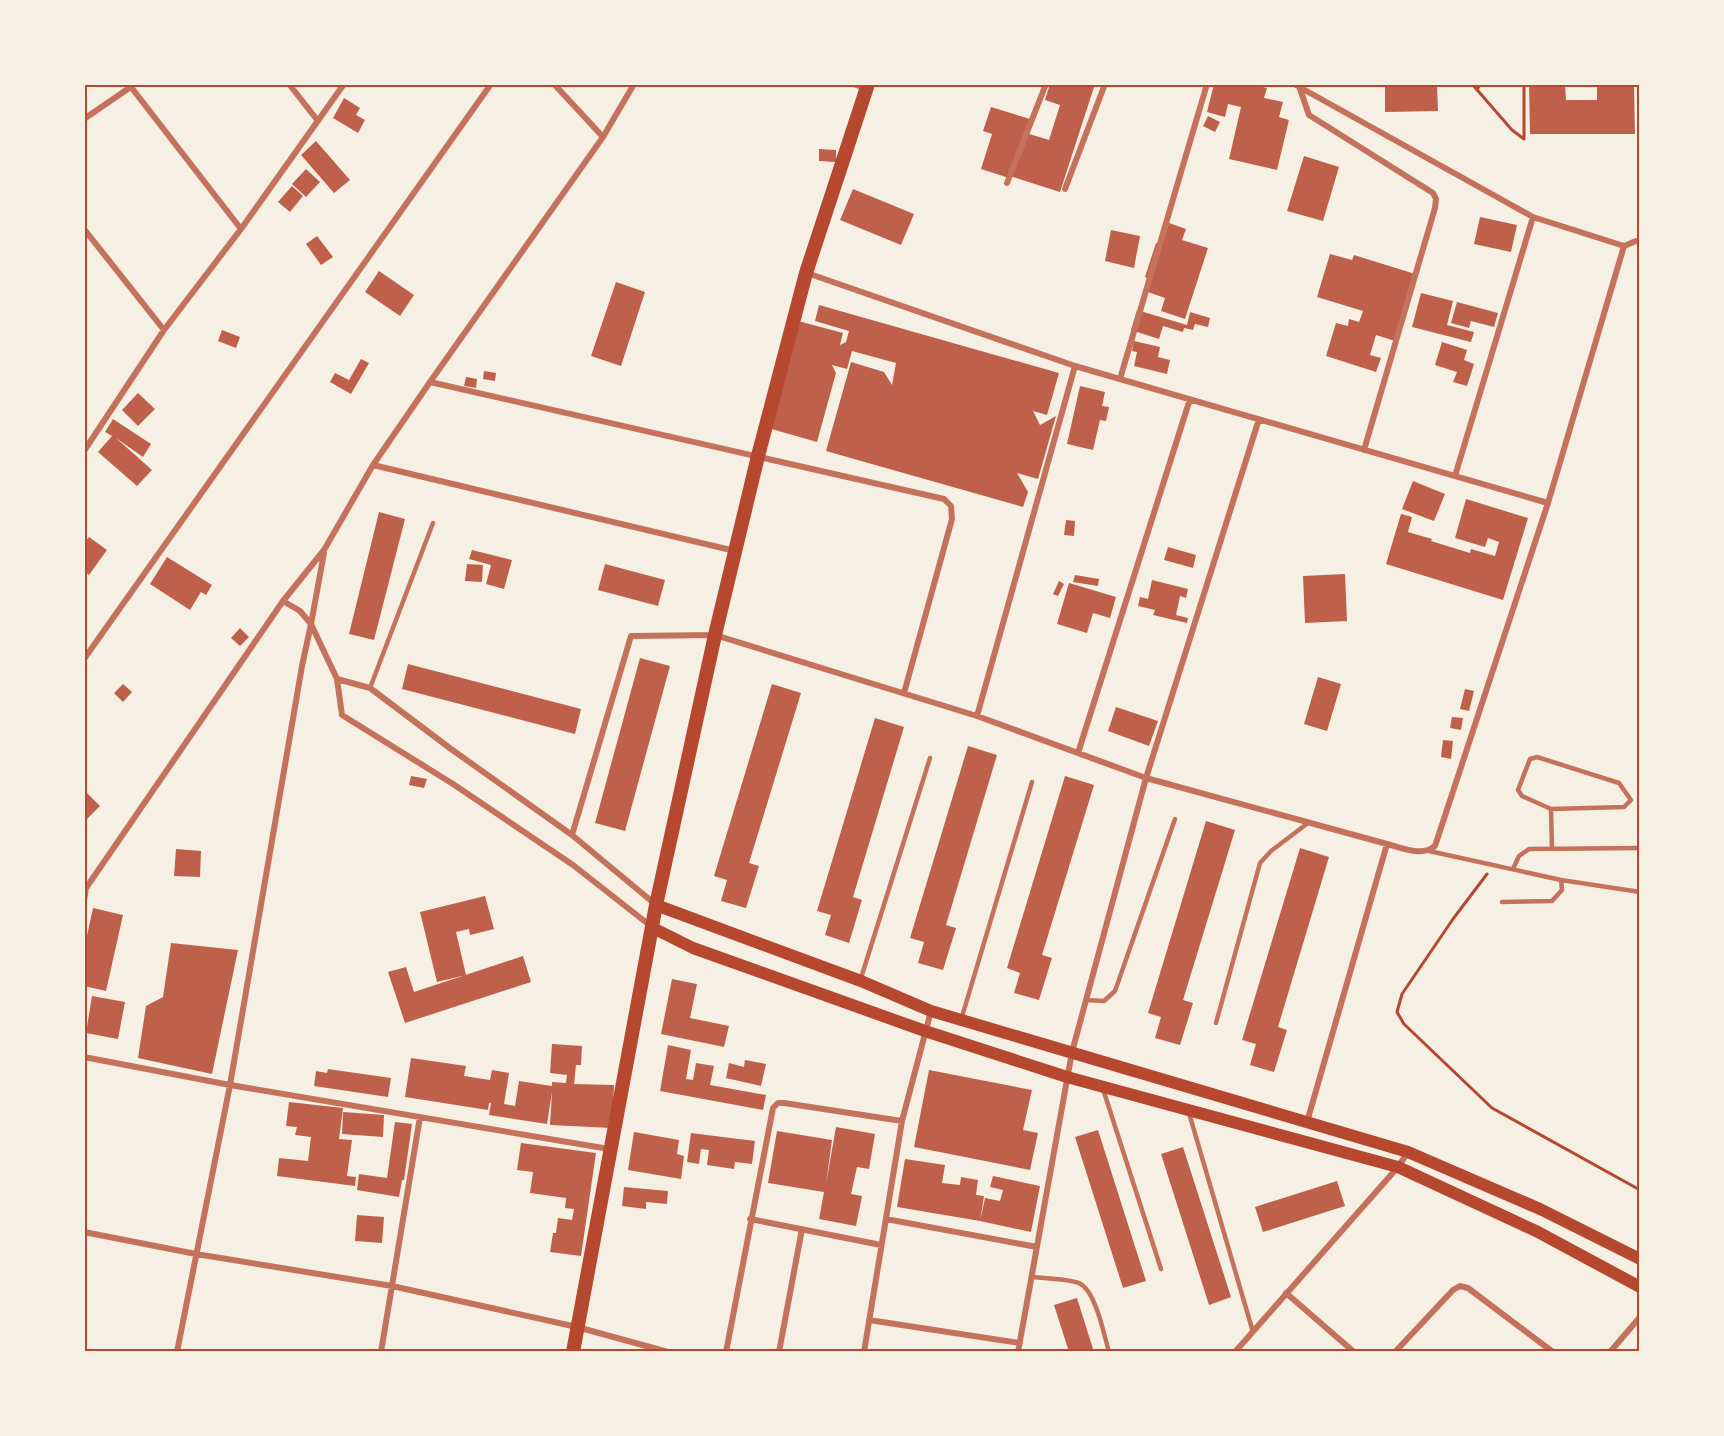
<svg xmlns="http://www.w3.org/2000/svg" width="1724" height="1436" font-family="'Varela Round',sans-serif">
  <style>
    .building { fill: #bf614a }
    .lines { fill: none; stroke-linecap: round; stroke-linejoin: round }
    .path { stroke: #b5482f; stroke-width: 3 }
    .service { stroke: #c5725c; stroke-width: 4.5 }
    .minor { stroke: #c5725c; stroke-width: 6 }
    .secondary { stroke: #b5482f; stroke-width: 12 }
    .primary { stroke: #b5482f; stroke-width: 14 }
    .neatline { fill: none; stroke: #b5482f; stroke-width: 2 }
  </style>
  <rect width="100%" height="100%" fill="#f6efe4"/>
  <path class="building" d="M1050,84H1095L1060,192L1010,176L1009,178L981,169L992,134L983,131L991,107L1030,119L1026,133L1049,140L1060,105L1045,100Z
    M1214,84H1239L1248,86L1250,84L1267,88L1264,98L1283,102L1279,117L1289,120L1277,170L1229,159L1241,107L1228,104L1225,117L1207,112Z
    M1385,84H1437L1438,111L1385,112Z
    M1529,84H1565L1566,100H1597V84H1634L1635,134H1530Z
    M344,98L360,108L356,115L365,120L358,133L333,118Z
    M1208,116L1220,122L1215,132L1203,126Z
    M316,141L350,180L334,193L301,155Z
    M819,149L836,150V162L819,161Z
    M1304,156L1339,167L1323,221L1287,211Z
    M306,169L320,182L306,197L292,184Z
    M292,186L303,196L290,212L278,202Z
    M853,189L914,214L901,245L840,220Z
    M1480,217L1517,225L1511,252L1474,244Z
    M1169,223L1186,229L1182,240L1208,248L1185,319L1161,311L1165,298L1145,291L1149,279L1145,277L1156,243L1162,245Z
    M1111,230L1140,236L1134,268L1105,261Z
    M317,236L333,257L321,265L306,244Z
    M1330,254L1352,260L1354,255L1415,274L1395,341L1376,335L1370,355L1381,358L1376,372L1326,356L1336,323L1348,326L1349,319L1359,322L1363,311L1317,297Z
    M379,271L414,295L400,316L365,292Z
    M616,282L645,292L621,366L591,356Z
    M1421,293L1453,301L1447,325L1474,332L1471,342L1412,327Z
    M1457,302L1498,313L1494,327L1471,321L1469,328L1451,323Z
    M819,305L1059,373L1047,415L1033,411L1040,425L1056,416L1038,479L1017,473L1028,492L1023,507L826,451L851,362L884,372L892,385L896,363L852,351L847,369L832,365L836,373L817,442L768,428L798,321L843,333L840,345L846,342L849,331L815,321Z
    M1137,310L1187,325L1190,312L1210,318L1208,327L1195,324L1193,330L1184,328L1183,332L1163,326L1159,339L1131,330Z
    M222,330L240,337L236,348L218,341Z
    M1134,341L1160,347L1158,357L1170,360L1167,374L1134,366L1137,352L1132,351Z
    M1442,342L1467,350L1464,360L1474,364L1467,386L1453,382L1457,372L1435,365Z
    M361,359L369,363L351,394L330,382L335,373L349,380Z
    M484,371L496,373L495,381L483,379Z
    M466,377L477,379L476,388L464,386Z
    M1080,386L1105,392L1102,406L1109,407L1106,421L1100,420L1093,450L1067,444Z
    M138,393L155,409L138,426L122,410Z
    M113,419L151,444L143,457L116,438L152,470L137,486L98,452L112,436L105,432Z
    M1413,481L1445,494L1434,521L1402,509Z
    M1466,499L1528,518L1503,600L1386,564L1401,514L1412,517L1408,532L1432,539L1431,541L1470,553L1471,549L1495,556L1499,542L1488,538L1485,547L1455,538Z
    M379,512L405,519L374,640L349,634Z
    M1066,520L1075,521L1074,536L1064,535Z
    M89,537L107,550L89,575L84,571V543Z
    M1168,547L1196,555L1193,568L1164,560Z
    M472,550L512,560L504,589L486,584L491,565L469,559Z
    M167,557L212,585L206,595L201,592L190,610L150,584Z
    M467,564L483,565L482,582L465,581Z
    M605,564L665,580L658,606L598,590Z
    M1345,574L1347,621L1305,623L1303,576Z
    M1075,575L1099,579L1098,586L1073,582Z
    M1152,580L1188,589L1186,598L1180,596L1176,615L1188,618L1187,623L1153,615L1155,610L1138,606L1140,597L1148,599Z
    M1059,581L1064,584L1058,596L1053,594Z
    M1069,583L1116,597L1110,618L1093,613L1087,633L1057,624Z
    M240,628L249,637L240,646L231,638Z
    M640,658L670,666L625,831L595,823Z
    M408,664L581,709L575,734L402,689Z
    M1318,677L1341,684L1327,731L1304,724Z
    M123,684L132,692L123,702L114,693Z
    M772,684L801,693L749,863L759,866L746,908L721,901L727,880L714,876Z
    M1465,689L1474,691L1469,711L1460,709Z
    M1116,707L1158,721L1149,746L1108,731Z
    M1452,717L1463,718L1461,730L1450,728Z
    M875,718L904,727L853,897L862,900L849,943L825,935L831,915L817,911Z
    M1443,740L1453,741L1451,759L1441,757Z
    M968,746L997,755L946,925L956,928L943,970L918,963L924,942L910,938Z
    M411,776L427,779L424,788L409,785Z
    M1065,776L1094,785L1042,955L1052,958L1039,1000L1014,993L1020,973L1007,968Z
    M84,790L100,806L84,822Z
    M1206,821L1235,830L1183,1000L1193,1003L1180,1045L1155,1038L1161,1017L1148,1013Z
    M1300,848L1329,857L1278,1027L1287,1030L1274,1072L1250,1065L1256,1044L1242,1040Z
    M176,849L201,851L200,877L174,876Z
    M485,896L494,929L470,935L469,929L456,932L466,975L437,982L420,912Z
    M93,908L123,915L106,991L84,986V949Z
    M171,943L238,950L212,1074L138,1058L146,1006L163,997Z
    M523,956L531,982L405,1023L388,972L406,967L414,992Z
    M672,979L697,984L690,1018L729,1026L724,1047L661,1034Z
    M92,996L125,1002L118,1039L86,1033Z
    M552,1044L582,1046L581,1065H576L574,1084L614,1085L612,1128L550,1125L552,1092L547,1124L489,1115L491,1103H489L488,1110L405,1097L411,1058L466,1066L464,1076L490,1080L492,1070L509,1073L504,1104L515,1106L519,1081L552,1086V1082L566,1083L567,1075L550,1073Z
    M668,1045L691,1050L686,1079L693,1080L696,1063L714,1066L710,1085L766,1095L763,1110L660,1091Z
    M745,1060L766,1064L761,1086L726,1078L729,1063L744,1067Z
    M328,1069L391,1078L388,1097L314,1086L316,1071L327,1073Z
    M929,1070L1032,1090L1023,1130L1038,1133L1030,1170L914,1147Z
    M289,1102L343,1108L339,1139L352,1140L347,1176L356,1177L355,1186L277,1176L279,1158L308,1161L311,1137L295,1135L297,1127L286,1126Z
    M343,1112L384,1115L383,1137L342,1134Z
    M395,1122L412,1124L404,1180H402L399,1197L357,1190L359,1174L387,1178Z
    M836,1127L875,1134L869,1169L857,1167L851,1194L862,1196L856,1226L819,1219L824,1192L768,1183L777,1131L832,1140L826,1184Z
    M1098,1130L1146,1281L1123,1288L1075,1137Z
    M634,1132L679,1140L677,1154L684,1156L681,1179L628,1170Z
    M691,1133L755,1141L752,1164L735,1162L734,1169L707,1165L709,1150L701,1149L699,1164L687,1162Z
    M521,1143L596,1153L581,1256L550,1252L553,1233H556L558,1218L572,1220L574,1209L565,1208L566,1198L530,1193L533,1172L517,1170Z
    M1183,1147L1231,1297L1209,1305L1161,1154Z
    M905,1159L945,1165L942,1183L960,1185L961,1177L978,1180L976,1195L984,1196L980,1221L897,1207Z
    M993,1176L1040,1186L1031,1232L980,1221L985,1198L1000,1201L1003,1190L990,1187Z
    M1337,1181L1345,1206L1263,1232L1255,1207Z
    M624,1187L668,1191L667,1204L646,1202V1209L622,1206Z
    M357,1215L384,1217L382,1243L355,1241Z
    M1077,1298L1094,1352H1069L1054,1305Z"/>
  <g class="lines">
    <path class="path" d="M1472,84L1512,130L1524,139V84
      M1477,90L1480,84
      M1487,874L1453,919L1402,994L1397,1012L1404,1024L1492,1108L1640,1190"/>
    <path class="service" d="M370,688L433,523
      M1537,757L1619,783L1631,800L1624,807L1551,809L1522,796L1518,790L1530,759Z
      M1551,809L1552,849
      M1429,851L1561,880L1640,892
      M1513,869L1519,856L1529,849L1640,848
      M1502,902L1552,901L1562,890L1561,880
      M861,978L930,758
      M1086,1000L1104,1001L1115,991L1175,819
      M961,1020L1032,782
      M1216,1023L1260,863L1271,851L1308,823
      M1103,1089L1161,1269
      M1189,1113L1253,1332
      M1032,1277C1043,1278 1070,1279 1079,1283C1096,1291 1104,1335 1109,1352"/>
    <path class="minor" d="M289,84L318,121
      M554,84L603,137
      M853,84L866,88
      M1294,84L1533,217L1624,246L1636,241L1640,242
      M1299,86L1309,115L1433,193L1436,199L1435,208L1364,450
      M131,87L241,229
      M84,119L135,84
      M1007,183L1046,84
      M1065,189L1105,84
      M84,229L164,330
      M807,273L1075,366L1548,503
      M1120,379L1207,84
      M430,382L944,499L951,506L952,519L904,693
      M84,451L164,330L241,229L344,84
      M373,465L735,551
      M1455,476L1533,217
      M283,601L300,611L311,624L337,679L342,715L453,784L573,865L652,927
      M84,659L491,84
      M337,679L370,688L451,749L572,835L655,904
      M977,716L1075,366
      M1078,753L1190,399
      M572,835L631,636L715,635L977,716L1146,778L1387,844C1403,848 1422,857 1435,846L1548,503L1624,246
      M84,891L283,601L324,550L373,465L430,382L603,137L634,84
      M84,901L86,887
      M84,1057L230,1085L609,1149
      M1307,1122L1387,844
      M750,1219L881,1245
      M886,1219L1037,1247
      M84,1232L196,1254L392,1286L577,1327L668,1352
      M1286,1293L1354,1352
      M869,1320L1020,1343
      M177,1352L230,1085L302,666L311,624L324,553
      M381,1352L420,1117
      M726,1352L773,1108L778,1103H784L902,1121
      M779,1352L802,1229
      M864,1352L902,1121L931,1011
      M1018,1352L1072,1052L1146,778L1259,419
      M1235,1352L1398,1167L1408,1152
      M1395,1352L1453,1290L1460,1286L1468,1288L1553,1352
      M1610,1352L1640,1317"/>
    <path class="secondary" d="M656,905L861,981L931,1011L1408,1152L1540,1209L1640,1259
      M653,928L693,948L925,1031L1067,1077L1398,1167L1538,1232L1640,1287"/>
    <path class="primary" d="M573,1352L656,905L715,635L758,456L806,273L868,84"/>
  </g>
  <rect width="1724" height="1436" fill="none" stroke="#f6efe4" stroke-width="171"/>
  <rect x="86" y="86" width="1552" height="1264" class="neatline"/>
</svg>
